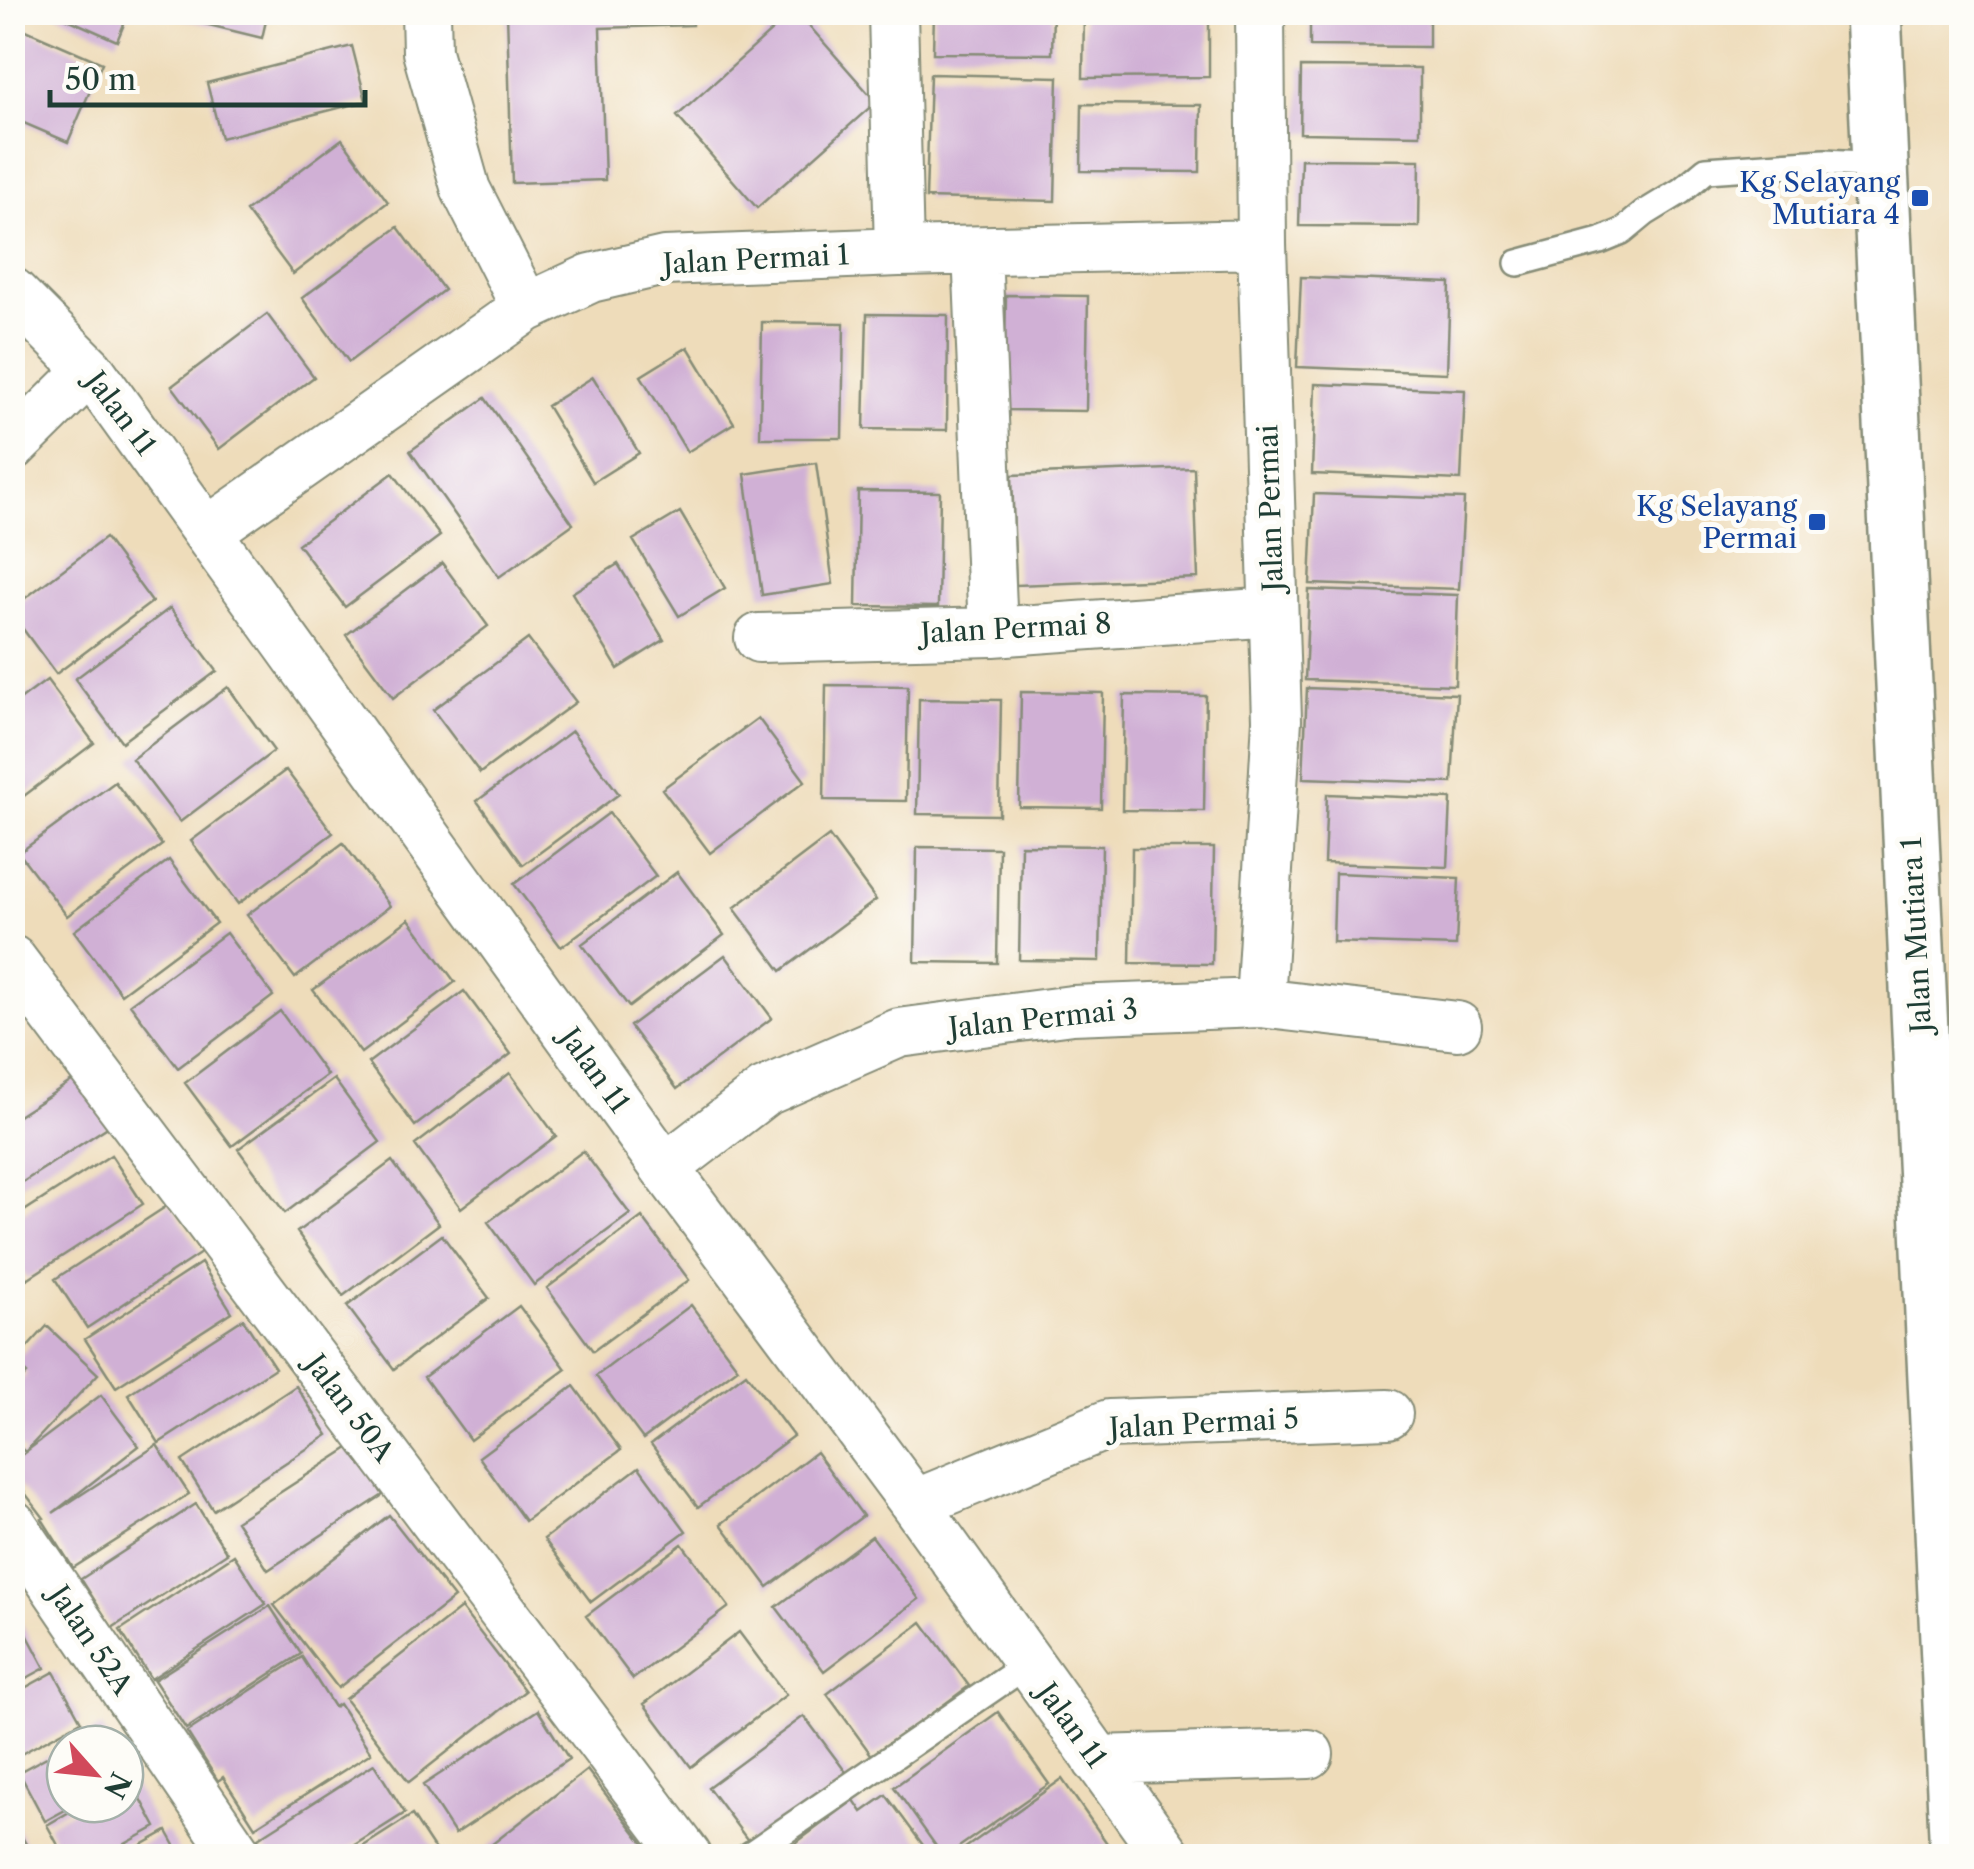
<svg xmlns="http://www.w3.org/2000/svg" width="1974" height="1869" font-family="'Libre Caslon Text',serif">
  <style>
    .building { fill: #d0b0d5 }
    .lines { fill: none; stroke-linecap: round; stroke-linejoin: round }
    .service-casing { stroke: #868c77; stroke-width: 30 }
    .minor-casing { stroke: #868c77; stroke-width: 52 }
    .tertiary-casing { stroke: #868c77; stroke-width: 60 }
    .service { stroke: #fff; stroke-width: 25 }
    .minor { stroke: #fff; stroke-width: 48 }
    .tertiary { stroke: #fff; stroke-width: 55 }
    .transit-dot { fill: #1a4fb4; stroke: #fdfcf7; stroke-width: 4 }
    .labels { text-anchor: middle; stroke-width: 10; stroke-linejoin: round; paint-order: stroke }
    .transit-label { font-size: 28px; fill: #164399; stroke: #fdfcf7; text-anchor: end }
    .street-label { font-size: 28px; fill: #1f3d34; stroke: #fdfcf7 }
  </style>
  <rect width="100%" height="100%" fill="#fdfcf7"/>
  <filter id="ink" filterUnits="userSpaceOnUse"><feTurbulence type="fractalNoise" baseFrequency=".01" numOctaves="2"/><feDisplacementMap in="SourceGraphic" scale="20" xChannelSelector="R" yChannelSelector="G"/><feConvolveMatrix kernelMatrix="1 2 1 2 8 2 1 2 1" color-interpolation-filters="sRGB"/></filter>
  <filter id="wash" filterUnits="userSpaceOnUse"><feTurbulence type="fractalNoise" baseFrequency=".0048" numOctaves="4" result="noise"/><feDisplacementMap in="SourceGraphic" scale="40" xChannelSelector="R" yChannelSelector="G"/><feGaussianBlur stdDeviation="2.25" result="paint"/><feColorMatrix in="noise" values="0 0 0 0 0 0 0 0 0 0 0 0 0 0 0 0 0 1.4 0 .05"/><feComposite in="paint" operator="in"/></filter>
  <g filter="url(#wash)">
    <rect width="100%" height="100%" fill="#eedcba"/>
    <g id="blocks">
      <path class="building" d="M52,12H129L117,41Z
        M173,12H268L262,38L172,16Z
        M507,12H692V25L600,28L605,180L512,183Z
        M793,12H797L876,102L757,208L677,116Z
        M934,12H1053L1052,54L933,53Z
        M1084,12H1209V77L1083,78Z
        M1310,12H1429V47L1310,46Z
        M12,24L102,63L68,142L12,118Z
        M352,46L366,101L221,138L207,83Z
        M1301,67L1420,68V135L1300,133Z
        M930,74L1058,77L1055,201L926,198Z
        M1082,104L1201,105L1200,172L1081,171Z
        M342,139L388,202L293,274L246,211Z
        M1301,159L1420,160L1419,227L1299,226Z
        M398,227L444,290L349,362L302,298Z
        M1301,277L1450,283L1447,373L1297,367Z
        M1006,295L1088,296L1086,411L1004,410Z
        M267,314L314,377L219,449L172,386Z
        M867,314L948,315L947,430L864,429Z
        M762,322L844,323L842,438H760Z
        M688,347L734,423L687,452L641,376Z
        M593,377L639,453L593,482L547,406Z
        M1315,384L1465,390L1461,480L1312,474Z
        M485,398L573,524L499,577L410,451Z
        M816,463L833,584L762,595L745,474Z
        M1194,468L1198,578L1016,585L1012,475Z
        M393,473L440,536L345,607L298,544Z
        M858,491L940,492L938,607L856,606Z
        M1314,494L1464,499L1459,589L1310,584Z
        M680,512L725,588L679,616L633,540Z
        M105,538L152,602L56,674L12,614V608Z
        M442,563L488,626L393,698L346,635Z
        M618,564L664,640L618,669L572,593Z
        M1309,590L1458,595L1455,685L1305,680Z
        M170,608L217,671L122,742L75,679Z
        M528,639L576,702L480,773L433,710Z
        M47,680L94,743L12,805V706Z
        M826,685L908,686L906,801L824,800Z
        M228,687L274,751L180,822L132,759Z
        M1307,688L1457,694L1452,783L1303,778Z
        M1021,692L1103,693L1101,808L1019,807Z
        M1124,695L1206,696L1204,811L1122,810Z
        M919,699L1001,700L999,815L917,814Z
        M758,718L805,781L710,853L662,789Z
        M572,731L619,794L523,865L477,801Z
        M286,770L333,833L238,904L191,841Z
        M115,782L162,845L67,916L19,853Z
        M1327,794L1451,799L1448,867L1324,863Z
        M609,813L656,876L561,947L514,884Z
        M829,836L876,900L781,971L734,908Z
        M343,843L390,906L295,978L247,915Z
        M1021,845L1102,846L1100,961L1019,960Z
        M917,847L999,848L997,963L915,962Z
        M1132,848H1214L1212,964L1130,963Z
        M169,860L216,923L121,994L74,931Z
        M677,872L724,935L629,1007L582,944Z
        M1335,873L1459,878L1456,946L1333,942Z
        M409,919L455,982L361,1053L313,990Z
        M226,933L273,996L178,1068L130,1004Z
        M725,955L772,1018L677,1089L630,1026Z
        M464,991L511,1054L415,1126L368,1063Z
        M280,1011L327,1075L232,1146L185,1083Z
        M510,1073L556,1136L461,1208L415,1145Z
        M78,1077L109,1126L12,1189V1120Z
        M334,1079L380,1142L285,1213L238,1149Z
        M583,1151L630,1214L534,1285L488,1222Z
        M111,1155L143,1204L27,1279L12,1256V1219Z
        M392,1161L439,1224L343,1296L297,1232Z
        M170,1204L201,1253L87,1328L55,1279Z
        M642,1217L689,1280L593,1351L547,1288Z
        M442,1235L489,1298L394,1369L347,1306Z
        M201,1263L232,1312L116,1387L85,1339Z
        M691,1305L738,1368L643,1439L596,1376Z
        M519,1306L566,1369L470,1440L424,1377Z
        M243,1319L275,1368L159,1443L128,1394Z
        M47,1326L98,1374L25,1452L12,1440V1390L27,1374L14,1362Z
        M746,1373L793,1436L698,1507L651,1444Z
        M296,1386L328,1435L213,1510L182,1461Z
        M574,1386L621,1450L525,1521L479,1457Z
        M101,1395L139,1446L53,1513L157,1445L189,1494L73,1568L42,1519L44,1518L12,1476V1462Z
        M352,1446L383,1495L268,1570L236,1521Z
        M816,1452L863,1516L768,1587L721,1524Z
        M639,1467L686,1531L591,1602L544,1539Z
        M196,1504L227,1553L112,1628L81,1579Z
        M389,1515L454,1598L338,1688L274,1605Z
        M872,1536L919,1599L824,1671L776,1607Z
        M682,1544L729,1607L633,1679L586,1616Z
        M234,1555L266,1604L151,1679L120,1630Z
        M270,1606L301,1654L186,1729L154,1680Z
        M461,1608L525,1691L409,1782L345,1699Z
        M19,1619L45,1668L12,1686V1622Z
        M922,1622L969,1686L873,1757L827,1694Z
        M739,1632L786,1695L691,1767L644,1704Z
        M302,1657L334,1707L339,1704L371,1753L255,1827L223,1777L218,1781L187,1732Z
        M54,1672L81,1721L12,1759V1695Z
        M538,1710L569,1759L455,1834L423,1785Z
        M998,1712L1049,1784L946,1856H943L894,1787Z
        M804,1716L851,1779L755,1850L708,1787Z
        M102,1727L111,1744H70Z
        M65,1747V1804H76L45,1821L19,1772Z
        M374,1764L405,1813L337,1856H270L258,1838Z
        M587,1770L651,1853L647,1856H477Z
        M130,1778L156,1827L103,1856H64L47,1825L83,1804H125V1781Z
        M1062,1779L1111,1849L1100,1856H954Z
        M886,1795L931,1856H778L854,1800L862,1812Z
        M412,1815L439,1856H348Z
        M12,1820L33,1856H12Z
        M167,1831L181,1856H122Z"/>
    </g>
  </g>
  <g filter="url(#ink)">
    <use href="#blocks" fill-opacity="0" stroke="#868c77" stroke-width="2.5"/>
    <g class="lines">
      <defs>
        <path id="service" d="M1518,263L1600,241L1622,232L1645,213L1681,191L1706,170L1825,162L1880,165
          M748,1856L1028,1664"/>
        <path id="minor" d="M426,12L427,52L466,190L526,308
          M893,12L899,252
          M977,251L993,632
          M12,292L90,370L665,1168L915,1504L1167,1856
          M12,447L90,370
          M208,531L526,308L591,278L664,261L899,252L1262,244
          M759,638L993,632L1273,612
          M12,960L687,1856
          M1260,1003L1277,720L1262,244L1260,12
          M665,1168L764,1092L899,1033L1072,1010L1260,1003L1457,1026
          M915,1504L1109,1424L1388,1414
          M12,1524L238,1856
          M1097,1760L1309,1754"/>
        <path id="tertiary" d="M1873,12L1958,1856"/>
      </defs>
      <use href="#service" class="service-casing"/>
      <use href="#minor" class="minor-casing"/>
      <use href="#tertiary" class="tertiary-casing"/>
      <use href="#service" class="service"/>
      <use href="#minor" class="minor"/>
      <use href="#tertiary" class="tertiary"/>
    </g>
  </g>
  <g class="transit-dot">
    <rect x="1910" y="188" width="20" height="20" rx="5"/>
    <rect x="1807" y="512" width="20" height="20" rx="5"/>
  </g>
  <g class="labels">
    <g class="transit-label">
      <text x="1900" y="192">Kg Selayang<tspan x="1900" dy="32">Mutiara 4</tspan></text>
      <text x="1797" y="516">Kg Selayang<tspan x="1797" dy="32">Permai</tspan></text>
    </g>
    <g class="street-label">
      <text transform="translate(756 259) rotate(-3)" y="10">Jalan Permai 1</text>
      <text transform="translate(121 413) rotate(53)" y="10">Jalan 11</text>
      <text transform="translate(1270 508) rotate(-92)" y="10">Jalan Permai</text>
      <text transform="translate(1016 628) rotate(-3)" y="10">Jalan Permai 8</text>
      <text transform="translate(1916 935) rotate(-93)" y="10">Jalan Mutiara 1</text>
      <text transform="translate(1043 1018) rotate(-6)" y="10">Jalan Permai 3</text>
      <text transform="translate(595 1070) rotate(54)" y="10">Jalan 11</text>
      <text transform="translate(350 1408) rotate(53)" y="10">Jalan 50A</text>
      <text transform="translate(1204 1423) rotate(-3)" y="10">Jalan Permai 5</text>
      <text transform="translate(91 1640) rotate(56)" y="10">Jalan 52A</text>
      <text transform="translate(1072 1725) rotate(54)" y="10">Jalan 11</text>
    </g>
  </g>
  <rect width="1974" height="1869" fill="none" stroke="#fdfcf7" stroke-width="50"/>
  <g transform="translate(95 1774) rotate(117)"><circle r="48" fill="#fdfcf7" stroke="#a4b0a9" stroke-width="2.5"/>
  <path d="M0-8L18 38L0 25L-18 38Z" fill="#d1495b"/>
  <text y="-15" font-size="28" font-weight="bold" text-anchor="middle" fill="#1f3d34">N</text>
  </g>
  <path d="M50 90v15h315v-15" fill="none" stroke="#1f3d34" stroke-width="5"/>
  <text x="65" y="90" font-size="30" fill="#1f3d34" stroke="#fdfcf7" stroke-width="8" paint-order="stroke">50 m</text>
</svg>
